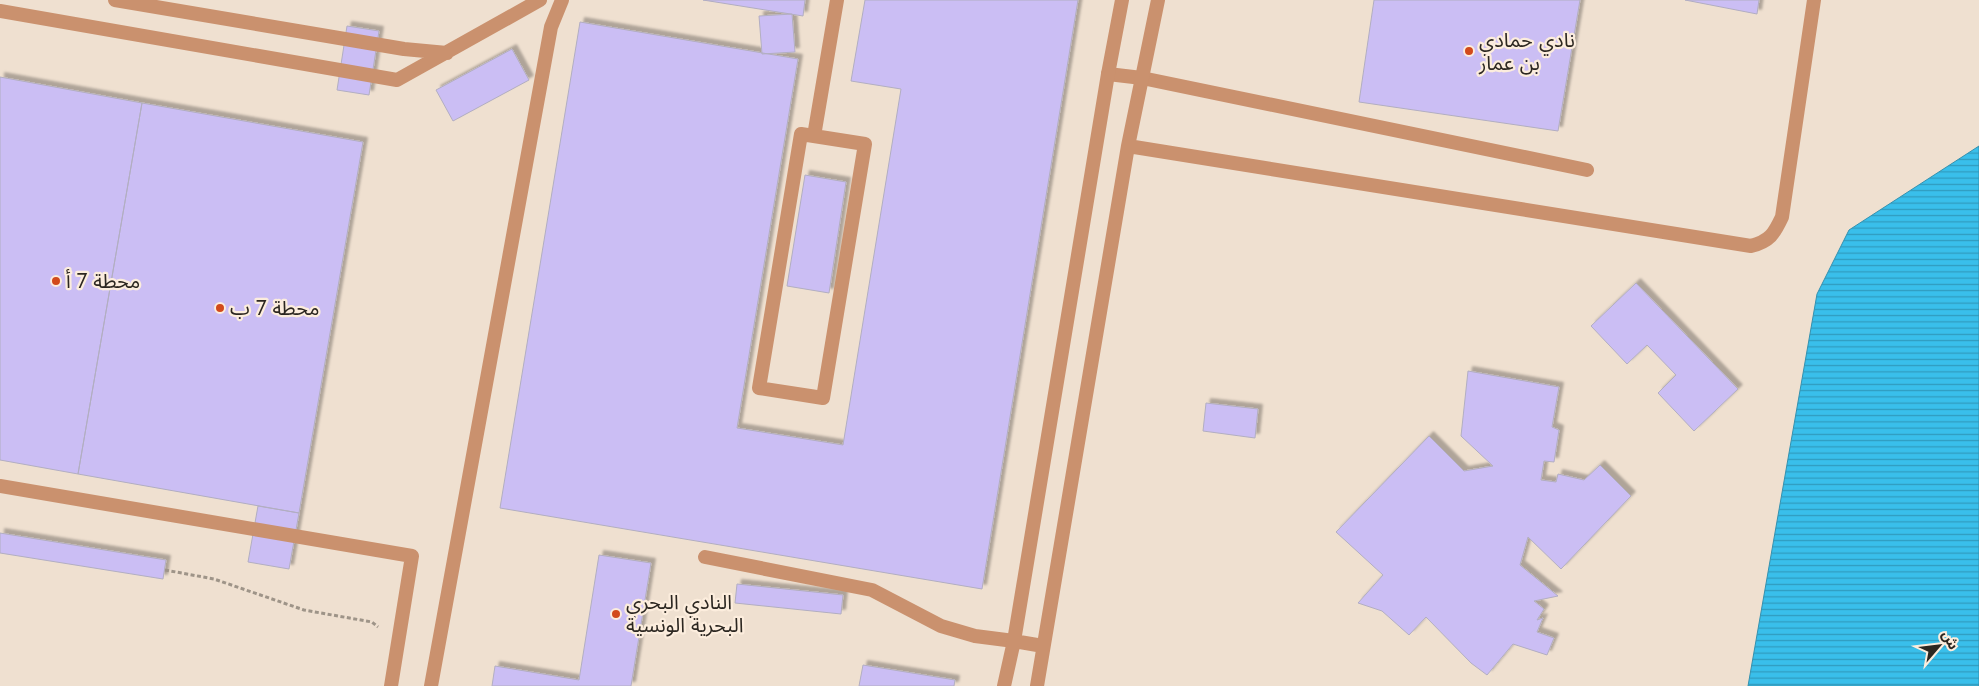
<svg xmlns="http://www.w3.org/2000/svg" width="1979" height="686" font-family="Jost,'Noto Sans Arabic',sans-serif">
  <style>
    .water { fill: url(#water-rules); stroke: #3591ae }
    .building { fill: #cbbef4; stroke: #b2aec1; filter: url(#shadow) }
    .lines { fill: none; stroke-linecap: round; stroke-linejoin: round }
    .path { stroke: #9e9488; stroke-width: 3; stroke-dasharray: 4 2.5; stroke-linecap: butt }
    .service { stroke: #ca916e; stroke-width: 14 }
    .minor { stroke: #ca916e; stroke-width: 14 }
    .poi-dot { fill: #d24a1b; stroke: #fceddd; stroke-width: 2 }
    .labels { text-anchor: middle; stroke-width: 4.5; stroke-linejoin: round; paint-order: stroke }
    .poi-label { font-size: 20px; fill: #2c2721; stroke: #fceddd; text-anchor: start }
  </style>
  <defs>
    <pattern id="water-rules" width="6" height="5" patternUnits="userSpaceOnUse" patternTransform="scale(1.25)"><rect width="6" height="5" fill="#39bfeb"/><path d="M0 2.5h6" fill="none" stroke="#309bbe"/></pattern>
    <filter id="shadow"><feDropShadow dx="4.5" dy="-4.5" stdDeviation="1" flood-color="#0004"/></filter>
  </defs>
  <rect width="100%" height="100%" fill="#efe0d0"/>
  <path class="water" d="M1979,146V686H1748L1817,294L1849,230Z"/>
  <path class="building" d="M703,0H805L803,16Z
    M865,0H1078L982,589L500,508L580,22L798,59L737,428L843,445L901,89L851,81Z
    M1374,0H1580L1558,131L1359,102Z
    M1685,0H1759L1757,14Z
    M792,14L795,52L762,54L759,16Z
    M347,26L379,31L369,95L337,90Z
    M512,49L529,80L453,121L436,90Z
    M0,77L142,103L78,474L0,460Z
    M142,103L363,142L299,513L78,474Z
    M805,175L846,182L829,293L787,286Z
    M1636,283L1738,389L1694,431L1658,393L1676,375L1647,345L1627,364L1591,326Z
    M1468,371L1559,387L1552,427L1559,430L1554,462L1544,461L1541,480L1556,482L1558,474L1584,480L1600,465L1631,496L1561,569L1528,537L1520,565L1558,596L1534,601L1544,609L1537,620L1543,618L1537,632L1554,638L1547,655L1513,644L1487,675L1471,663L1426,617L1409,635L1382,611L1358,603L1383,575L1336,532L1429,436L1464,471L1493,466L1461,436Z
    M1206,403L1258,409L1255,438L1203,431Z
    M258,506L299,513L289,569L248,562Z
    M0,533L166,560L163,579L0,553Z
    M599,555L651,563L631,686H492L495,666L579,680Z
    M737,584L843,595L841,614L735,603Z
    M863,665L955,680L954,686H859Z"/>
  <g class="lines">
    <path class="path" d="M165,570L214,579L304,610L372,622L378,627"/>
    <path class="service" d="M115,0L404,49L447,53
      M0,11L397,80L540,0
      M1108,74L1142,78L1587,170
      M801,134L865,144L823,398L759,388Z
      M814,136L837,0
      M0,486L412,556L391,686
      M705,557L872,590L941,626L975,636L1014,641
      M431,686L551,27L562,0"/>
    <path class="minor" d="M1128,146L1751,246C1770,241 1774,234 1782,217L1814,0
      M1014,641L1043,646
      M1004,686L1014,641L1108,74L1122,0
      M1037,686L1128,146L1158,0"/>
  </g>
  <g class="poi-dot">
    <circle cx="1469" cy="51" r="5"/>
    <circle cx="56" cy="281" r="5"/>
    <circle cx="220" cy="308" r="5"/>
    <circle cx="616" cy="614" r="5"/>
  </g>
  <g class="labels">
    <g class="poi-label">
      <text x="1479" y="47">نادي حمادي<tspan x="1479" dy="23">بن عمار</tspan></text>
      <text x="66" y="288">محطة 7 أ</text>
      <text x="230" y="315">محطة 7 ب</text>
      <text x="626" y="609">النادي البحري<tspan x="626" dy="23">البحرية الونسية</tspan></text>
    </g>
  </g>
  <g transform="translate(1939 646) rotate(62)" stroke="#fceddd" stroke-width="4" paint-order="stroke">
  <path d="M0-4L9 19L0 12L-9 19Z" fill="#2c2721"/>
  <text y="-8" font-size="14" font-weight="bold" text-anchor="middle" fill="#2c2721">ش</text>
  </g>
</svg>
